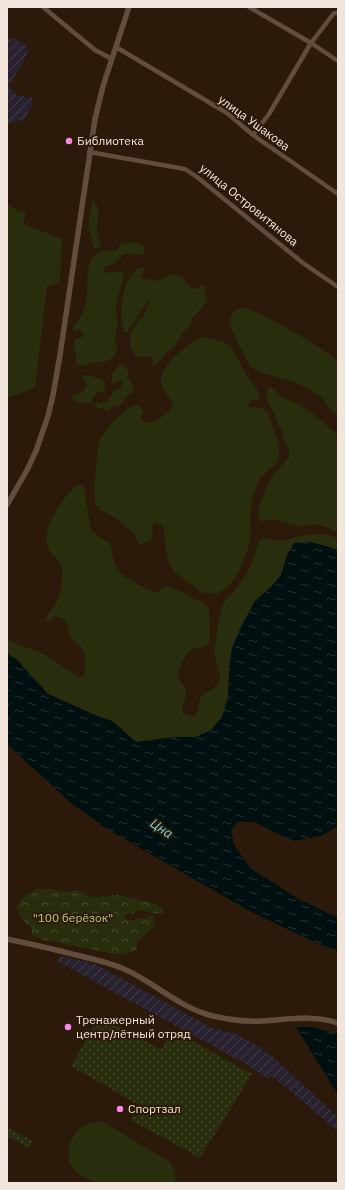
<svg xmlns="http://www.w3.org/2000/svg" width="345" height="1190" font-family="'IBM Plex Sans',sans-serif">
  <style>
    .industrial { fill: url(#industrial-furrows) }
    .grass { fill: #282d0d }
    .forest { fill: url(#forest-crowns) }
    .park { fill: url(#park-dots) }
    .water { fill: url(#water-ripples) }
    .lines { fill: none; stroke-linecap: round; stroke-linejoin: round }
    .minor { stroke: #624d3c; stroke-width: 4.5 }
    .tertiary { stroke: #624d3c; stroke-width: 5.5 }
    .poi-dot { fill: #fb86e4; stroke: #2b1909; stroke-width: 1.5 }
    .labels { text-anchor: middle; stroke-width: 4; stroke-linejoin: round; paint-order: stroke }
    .street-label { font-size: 12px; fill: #f2e5db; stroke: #2b1909 }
    .poi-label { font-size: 12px; fill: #f2e5db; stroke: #2b1909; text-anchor: start }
    .park-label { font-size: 12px; fill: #b9c779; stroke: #2b1909 }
    .water-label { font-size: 13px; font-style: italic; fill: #6fdfe4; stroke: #2b1909 }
  </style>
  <defs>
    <pattern id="industrial-furrows" width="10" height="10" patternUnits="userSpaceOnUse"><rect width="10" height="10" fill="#282130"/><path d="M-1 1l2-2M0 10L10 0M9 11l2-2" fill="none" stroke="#48414d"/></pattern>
    <pattern id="forest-crowns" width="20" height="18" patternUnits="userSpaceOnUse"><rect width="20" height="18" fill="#282d0d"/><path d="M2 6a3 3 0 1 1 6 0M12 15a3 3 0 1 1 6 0" fill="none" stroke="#484b30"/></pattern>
    <pattern id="park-dots" width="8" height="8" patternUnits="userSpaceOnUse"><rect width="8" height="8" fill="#282d0d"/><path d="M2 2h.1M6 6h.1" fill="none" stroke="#484b30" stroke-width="1.8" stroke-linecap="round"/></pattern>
    <pattern id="water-ripples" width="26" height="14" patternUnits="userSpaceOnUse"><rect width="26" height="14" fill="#000f10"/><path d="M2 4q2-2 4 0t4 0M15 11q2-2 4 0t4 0" fill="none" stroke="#263232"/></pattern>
  </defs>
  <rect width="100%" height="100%" fill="#2b1909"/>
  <path class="industrial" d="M8,39H16L25,44L28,50L27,55L9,86L15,94L28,98L32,97V103L25,119L7,124Z
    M60,956L95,964L212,1028L234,1033L259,1047L273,1057L338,1117V1128L336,1130L286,1087L271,1076L268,1079L246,1064L57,961Z"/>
  <path class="grass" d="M92,201H94C102,209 96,219 97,229C97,234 99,239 101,244L99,248H94L88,226Z
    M7,204L18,211L26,213L23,224L62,239L60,282L47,287L35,387L7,398Z
    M132,242C139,244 147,243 144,253C136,258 132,252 125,254C121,256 118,261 114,263C110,266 106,265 103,269V271C109,275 116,270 123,273C125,280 117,297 116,306C116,311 117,316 117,322C117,328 115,334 115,340C116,343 117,346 117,349C115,360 102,365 93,362C87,365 82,368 76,364C76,361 77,356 76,353C74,347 72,346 75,339L83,337L84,334L82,330L75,331L73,330C74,323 81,318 83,311C85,305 86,299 87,293C88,282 85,262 96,254C101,251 111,250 117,250L121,244Z
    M144,267L145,269L142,273L141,278L159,281L171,274L183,276C185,283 190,291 198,288C200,287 202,286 204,285L205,288L204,293L207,299C203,310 197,312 192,319C191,321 191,324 190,326C188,328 185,330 183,332C179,341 175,349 165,353C162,360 159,364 152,367L153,359L152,357H137L130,348V335L138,321L144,316L150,300L147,302L129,330L126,333C117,324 122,293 127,283C129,278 133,273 136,269Z
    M243,308C253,310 261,315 269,319C294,331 316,345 338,361V416L329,408L324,400L319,395L297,383L284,379L262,373L250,367L229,324C230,314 234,310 243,308Z
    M204,337L224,342L231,346L247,376L257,389L259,395V400L258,401L251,399L247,407L261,408L267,411C271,423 281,444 279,455C277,470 262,469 258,483C254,492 251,502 250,512C250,521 252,531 250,540C248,552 238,576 230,584C226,588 222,591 218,594L203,593L173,571L167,557L163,526L158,523L153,524L152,531L154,537L148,542L140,544C136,541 137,538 135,534C133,532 131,531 130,530C125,527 121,522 116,518C108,512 98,513 95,502C93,493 97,452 99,443C102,431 127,404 140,405L143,411L141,418L145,423C156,422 169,415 173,404C169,397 162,390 161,382C158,367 191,340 204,337Z
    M120,364L128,370V378L134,386L132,391L119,406H114L108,411L96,407L95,405L97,403C108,404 110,398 114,390L120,389L123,381L121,380L112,384V374Z
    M83,375C87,375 102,378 104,381C106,384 105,388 104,391L95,394L92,401L88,403L78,402L73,400L72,397L73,395C80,394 86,392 87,384L82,378Z
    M271,387L282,397L296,403L312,413L338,435V532L318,524L298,526L271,519L262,522L259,520V508L265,490L272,476L289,457V450L284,441L282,431L267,399V389Z
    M76,485H82L85,490L86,502L91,530L101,538L110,543C112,551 114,562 118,570C124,578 149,591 159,593L161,589L166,586L183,592L196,600L204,603L209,608L210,639L208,645C203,648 198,647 193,649C185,653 177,670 179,679C180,684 186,686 186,692C187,699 181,704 183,713L189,716H194C200,711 198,703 201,697C205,692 213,689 218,685L220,676L214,653L219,618L222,606L226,599L234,592L242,581L249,569L261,537C269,539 276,541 283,540C302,537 319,528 338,539V551L329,547L287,555L281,575L271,587L255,601L241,627L232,648L229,671L228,697L222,717L211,730L196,737H175L136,742L112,721L97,716L48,694L16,659L7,654V638C16,646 28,647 39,652C53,659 66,669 80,678L83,677C87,668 87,656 81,647C79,644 74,642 72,639C65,626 72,621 55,616L48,622L45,619C49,613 54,608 57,601C61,594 64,572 61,565C58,558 50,554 48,548C40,527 63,499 76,485Z
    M103,1122L170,1162C173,1169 176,1175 175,1183C155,1183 136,1183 117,1183C110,1183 101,1185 95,1183C91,1181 77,1173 74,1170C62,1156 70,1133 85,1125C91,1122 97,1123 103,1122Z"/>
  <path class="forest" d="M36,889C46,887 58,891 68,892C71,892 74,890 77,890C82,890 86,897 94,897C102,898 111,894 119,895L154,903L163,909V914H160L138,910L132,914H125L124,918C128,921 134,922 137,918L146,919L149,915L153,916L154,924C151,931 144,936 137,941V948L135,951L125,954L119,955L40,939L32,935L31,927C23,921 17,915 17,905L24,897Z"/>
  <path class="park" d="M100,1015L161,1050L172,1030L252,1074L200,1158L131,1120L139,1105L71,1066Z
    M9,1128L32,1141L29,1148L7,1136Z"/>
  <path class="water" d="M311,542L329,547L338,551V826L321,836L295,841L278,834L255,822H238L231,830L234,845L250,868L297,898L338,918V951L316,943L248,910L107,829L71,803L7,744V654L16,659L48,694L97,716L112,721L136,742L175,737H196L211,730L222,717L228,697L229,671L232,648L241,627L255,601L271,587L281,575L287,555L294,543Z
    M296,1027H311L338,1034V1095Z"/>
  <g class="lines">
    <path class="minor" d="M43,7L95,50L112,59
      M249,7L311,43L338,61
      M116,47L227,113L253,135L338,194
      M253,135L269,114L311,43L334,13H338
      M89,152L185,169L197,177L303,263L338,287"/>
    <path class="tertiary" d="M7,505L27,470L36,451L48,416L53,395L60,355L95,119L103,86L129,7
      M7,939C32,944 56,950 81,956C95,960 111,963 124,969C154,982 177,1006 209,1015C225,1019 243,1022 260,1021C285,1020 313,1014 338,1023"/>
  </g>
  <g class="poi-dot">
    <circle cx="69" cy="141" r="4"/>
    <circle cx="68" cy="1027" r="4"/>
    <circle cx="120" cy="1109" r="4"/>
  </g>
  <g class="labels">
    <g class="street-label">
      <text transform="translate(254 123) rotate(36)" y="4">улица Ушакова</text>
      <text transform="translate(249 205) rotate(39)" y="4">улица Островитянова</text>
    </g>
    <g class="poi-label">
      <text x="77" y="145">Библиотека</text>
      <text x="76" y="1024">Тренажерный<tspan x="76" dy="14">центр/лётный отряд</tspan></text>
      <text x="128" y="1113">Спортзал</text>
    </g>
    <g class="park-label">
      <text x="73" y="922">"100 берёзок"</text>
    </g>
    <g class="water-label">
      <text transform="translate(162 828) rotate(34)" y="5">Цна</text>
    </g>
  </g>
  <rect width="345" height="1190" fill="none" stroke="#f2e5db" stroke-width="16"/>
</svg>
